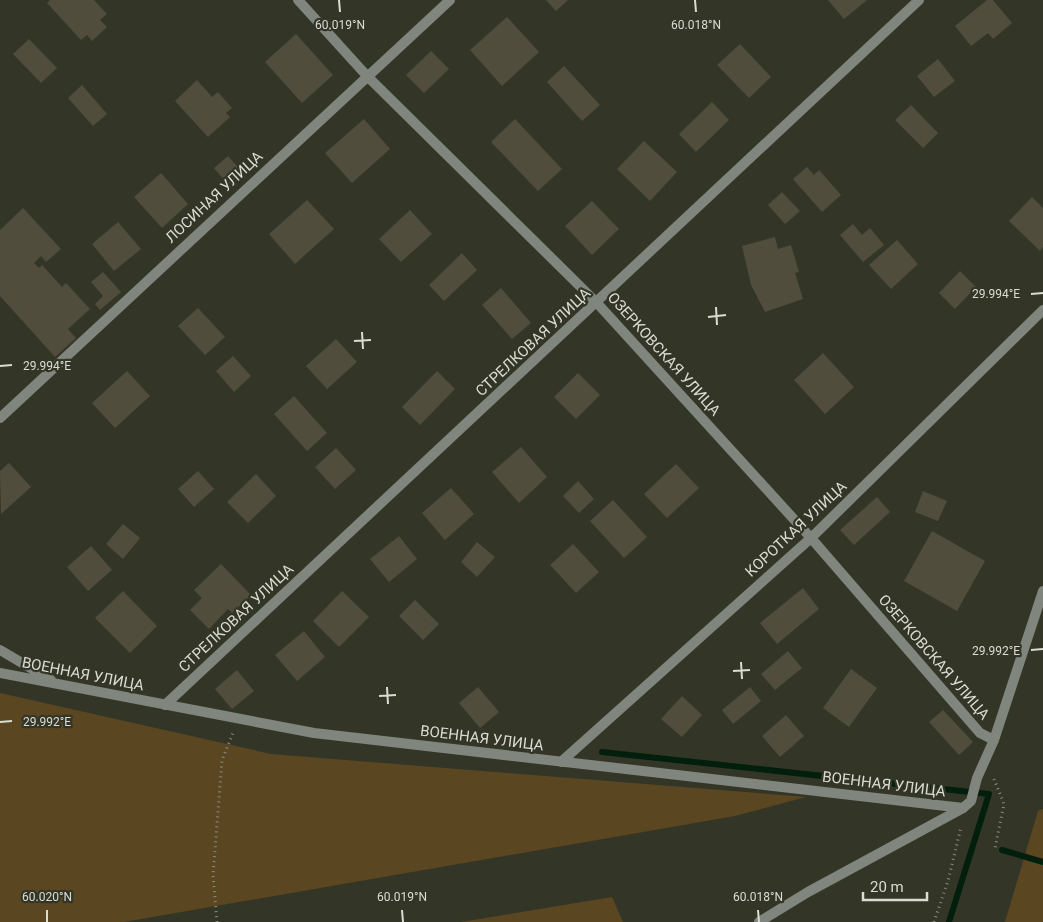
<svg xmlns="http://www.w3.org/2000/svg" width="1043" height="922" font-family="Roboto,sans-serif">
  <style>
    .green { fill: #5b4622 }
    .lines { fill: none; stroke-linecap: round; stroke-linejoin: round }
    .stream { stroke: #021f0e; stroke-width: 6 }
    .building { fill: #504d3d }
    .path { stroke: #8a8d81; stroke-width: 3; stroke-dasharray: 1 4; stroke-linecap: butt }
    .lane { stroke: #80857e; stroke-width: 10 }
    .street { stroke: #80857e; stroke-width: 10 }
    .ticks { fill: none; stroke: #dadcd3; stroke-width: 2 }
    .labels { text-anchor: middle; stroke-width: 4.5; stroke-linejoin: round; paint-order: stroke }
    .street-label { font-size: 15px; fill: #dadcd3; stroke: #333627 }
    .ticks-label { font-size: 12px; text-anchor: middle; fill: #dadcd3; stroke: #333627; stroke-width: 4.5; stroke-linejoin: round; paint-order: stroke }
  </style>
  <rect width="100%" height="100%" fill="#333627"/>
  <path class="green" d="M0,693L271,754L806,797L735,816L124,922H0Z
    M1043,809V922H1005L1038,811Z
    M612,897L623,922H461Z"/>
  <g class="lines">
    <path class="stream" d="M602,752L989,794L949,922
      M1002,850L1043,862"/>
  </g>
  <path class="building" d="M50,0H94L107,14L100,20L107,27L92,41L87,35L81,40L47,3Z
    M546,0H568L556,11Z
    M828,0H867L844,19Z
    M987,0H993L1012,23L993,39L988,33L971,46L955,26Z
    M507,17L539,52L502,86L470,50Z
    M296,34L333,75L302,103L265,62Z
    M29,39L57,68L41,83L13,54Z
    M740,44L771,77L749,98L717,65Z
    M431,51L449,69L424,93L406,75Z
    M938,59L955,81L934,97L917,76Z
    M564,66L600,105L582,121L547,82Z
    M197,80L212,97L218,92L232,108L226,113L230,117L208,137L175,101Z
    M82,85L107,114L93,126L68,98Z
    M712,102L729,120L696,152L679,134Z
    M911,105L938,133L923,148L895,120Z
    M364,119L390,149L352,183L325,153Z
    M515,119L562,169L538,191L491,142Z
    M644,141L677,172L650,201L617,169Z
    M228,156L244,174L230,187L214,168Z
    M807,167L814,175L819,170L841,195L822,212L793,179Z
    M161,173L188,204L162,228L134,197Z
    M782,192L800,211L785,224L768,205Z
    M1032,197L1043,208V247L1040,251L1009,221Z
    M307,200L334,229L295,264L269,234Z
    M592,201L619,229L592,255L565,226Z
    M23,208L61,249L46,262L41,256L34,263L39,268L42,265L62,287L66,283L90,309L68,329L76,338L55,357L0,296V230Z
    M410,210L432,234L401,262L379,239Z
    M118,222L141,249L114,271L92,244Z
    M853,224L862,235L870,228L884,245L863,262L840,235Z
    M775,237L778,249L791,245L799,272L795,273L803,299L765,312L751,285L742,246Z
    M897,240L918,264L891,289L869,265Z
    M462,253L477,270L444,301L429,285Z
    M960,271L976,287L955,309L939,293Z
    M103,272L121,292L100,310L95,304L103,296L91,282Z
    M501,288L531,323L512,339L482,305Z
    M198,308L225,337L205,355L178,326Z
    M336,339L357,362L327,389L306,366Z
    M823,353L854,387L825,414L794,380Z
    M233,356L251,376L234,392L216,371Z
    M127,371L150,396L115,428L92,403Z
    M437,371L455,389L420,425L402,407Z
    M578,373L600,395L576,419L554,397Z
    M294,396L327,433L307,451L274,414Z
    M521,447L547,477L519,503L492,472Z
    M336,448L356,470L335,489L315,467Z
    M9,463L31,487L1,514L0,471Z
    M676,464L699,488L667,518L644,494Z
    M198,471L214,489L194,507L178,489Z
    M256,474L276,496L248,523L227,502Z
    M578,481L594,499L579,513L563,496Z
    M451,488L474,514L445,540L422,513Z
    M923,491L947,501L938,521L915,512Z
    M877,497L890,512L854,545L840,530Z
    M613,500L647,537L624,558L590,521Z
    M123,524L140,538L123,559L106,544Z
    M932,531L985,561L957,611L904,581Z
    M399,536L417,559L389,582L370,559Z
    M477,542L495,557L477,577L461,562Z
    M573,544L599,572L576,593L550,565Z
    M91,546L112,570L88,591L67,567Z
    M221,564L251,595L232,613L228,609L209,629L190,610L202,598L194,590Z
    M803,588L819,609L777,644L760,623Z
    M123,591L157,626L130,653L95,618Z
    M342,591L369,617L339,647L313,621Z
    M415,600L439,624L423,640L399,616Z
    M304,631L325,657L297,681L275,655Z
    M788,651L802,668L775,690L761,674Z
    M851,669L877,688L849,727L823,708Z
    M237,670L254,691L232,709L215,689Z
    M478,687L499,712L480,728L459,703Z
    M750,687L761,701L733,724L722,710Z
    M682,696L702,715L682,737L661,719Z
    M943,710L973,742L959,755L929,722Z
    M786,715L804,736L780,757L762,736Z"/>
  <g class="lines">
    <path class="path" d="M994,779L1004,804L995,848
      M217,922L213,875L222,760L233,733
      M934,922L948,881L961,827"/>
    <path class="lane" d="M759,922L808,892L963,808"/>
    <path class="street" d="M298,0L367,76L597,303L811,538L980,733L994,740
      M0,418L450,0
      M0,650L51,680
      M0,673L314,733L963,808L971,801L977,778L994,740L1043,591
      M165,705L919,0
      M561,762L811,538L1043,310"/>
  </g>
  <path class="ticks" d="M339,0L340,12M695,0L696,12M1031,294L1043,293M716,307L717,325M708,317L726,315M362,332L363,349M354,341L371,340M0,366L12,365M1031,650L1043,649M741,662L742,679M733,671L750,670M387,687L388,704M379,696L396,695M0,722L12,721M47,910V922M402,910L403,922M758,910L759,922"/>
  <g class="labels">
    <g class="street-label">
      <text transform="translate(214 197) rotate(-43)" y="5">ЛОСИНАЯ УЛИЦА</text>
      <text transform="translate(533 342) rotate(-43)" y="5">СТРЕЛКОВАЯ УЛИЦА</text>
      <text transform="translate(664 354) rotate(48)" y="5">ОЗЕРКОВСКАЯ УЛИЦА</text>
      <text transform="translate(796 529) rotate(-43)" y="5">КОРОТКАЯ УЛИЦА</text>
      <text transform="translate(236 618) rotate(-43)" y="5">СТРЕЛКОВАЯ УЛИЦА</text>
      <text transform="translate(934 657) rotate(49)" y="5">ОЗЕРКОВСКАЯ УЛИЦА</text>
      <text transform="translate(83 674) rotate(11)" y="5">ВОЕННАЯ УЛИЦА</text>
      <text transform="translate(482 738) rotate(7)" y="5">ВОЕННАЯ УЛИЦА</text>
      <text transform="translate(884 784) rotate(7)" y="5">ВОЕННАЯ УЛИЦА</text>
    </g>
  </g>
  <g class="ticks-label">
    <text x="340" y="29">60.019°N</text>
    <text x="696" y="29">60.018°N</text>
    <text x="996" y="298">29.994°E</text>
    <text x="47" y="370">29.994°E</text>
    <text x="996" y="655">29.992°E</text>
    <text x="47" y="726">29.992°E</text>
    <text x="47" y="901">60.020°N</text>
    <text x="402" y="901">60.019°N</text>
    <text x="758" y="901">60.018°N</text>
  </g>
  <path d="M863 892v8h64v-8" fill="none" stroke="#dadcd3" stroke-width="2.5"/>
  <text x="870" y="892" font-size="15" fill="#dadcd3" stroke="#333627" stroke-width="4" paint-order="stroke">20 m</text>
</svg>
